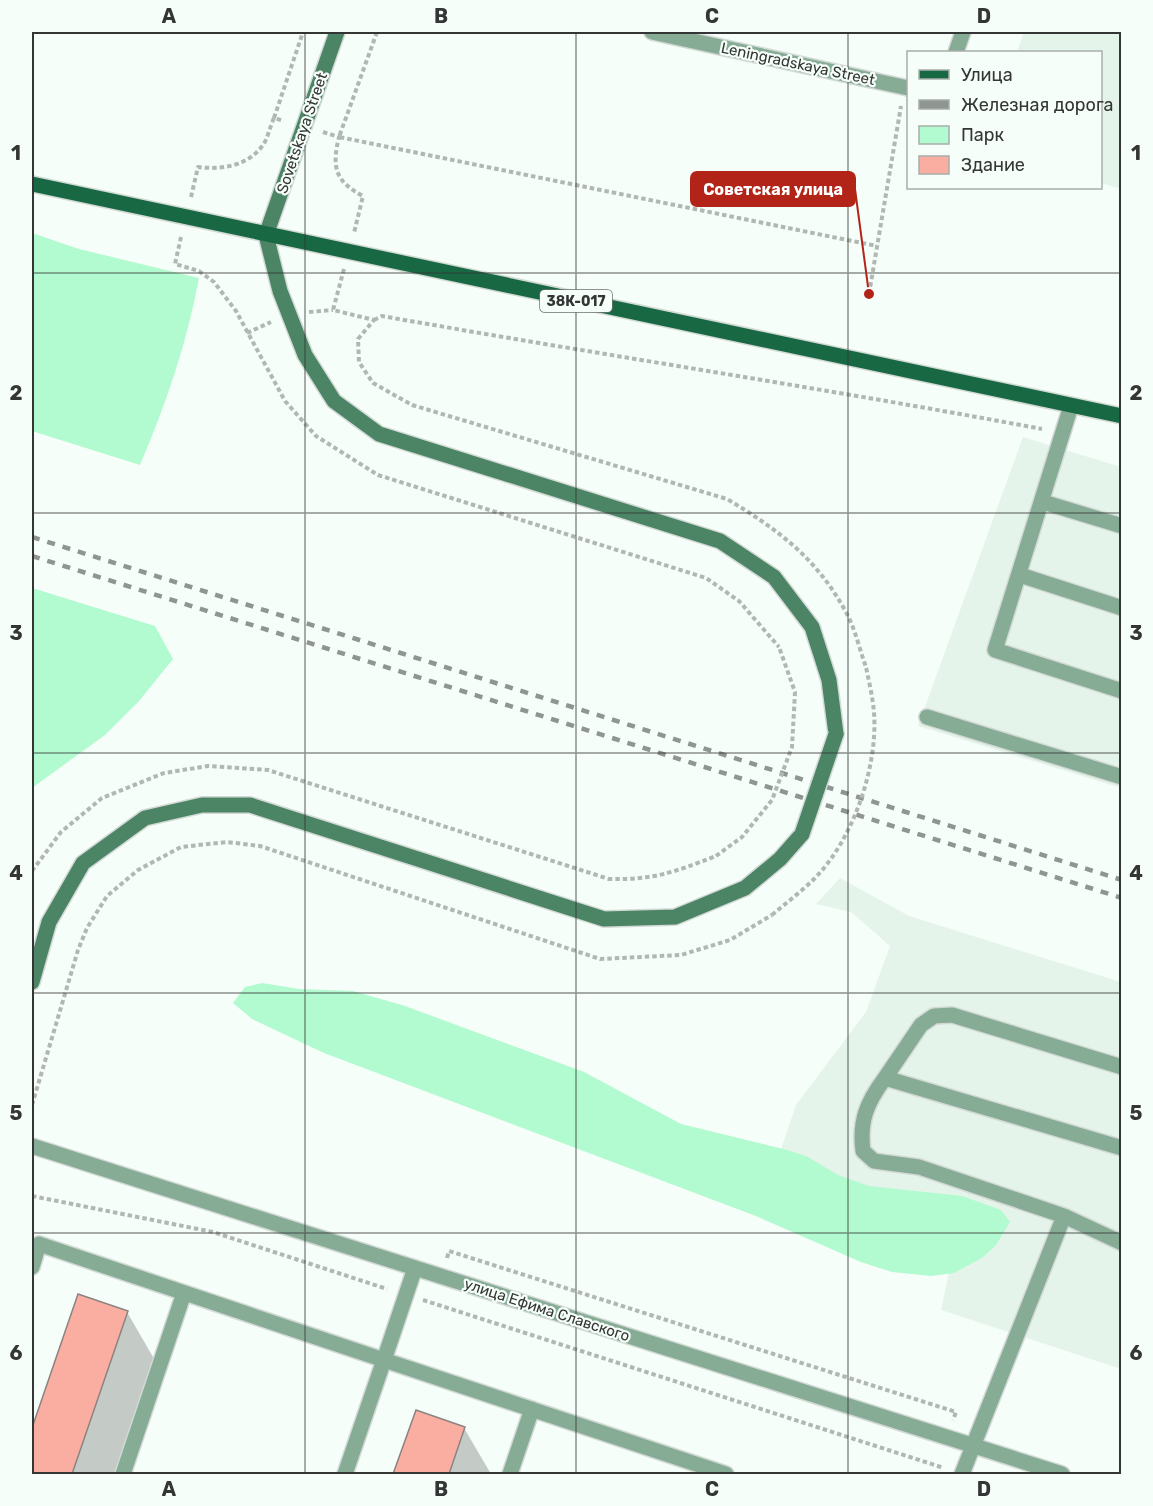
<svg xmlns="http://www.w3.org/2000/svg" width="1153" height="1506" font-family="Rubik,sans-serif">
  <style>
    .built { fill: #e4f4ea }
    .green { fill: #b2facf }
    .shadow { fill: #0003 }
    .building { fill: #faaea1; stroke: #8c8381; stroke-width: 1.5 }
    .lines { fill: none; stroke-linecap: round; stroke-linejoin: round }
    .lane-casing { stroke: #d3dad6; stroke-width: 18 }
    .street-casing { stroke: #d3dad6; stroke-width: 18 }
    .secondary-casing { stroke: #d3dad6; stroke-width: 18 }
    .primary-casing { stroke: #d3dad6; stroke-width: 18 }
    .path { stroke: #b1b8b4; stroke-width: 4; stroke-dasharray: 4.5 3; stroke-linecap: butt }
    .lane { stroke: #87ac96; stroke-width: 15 }
    .street { stroke: #87ac96; stroke-width: 15 }
    .secondary { stroke: #4c8565; stroke-width: 15 }
    .primary { stroke: #186943; stroke-width: 15 }
    .rail { stroke: #8f9591; stroke-width: 4.5; stroke-dasharray: 8 8; stroke-linecap: butt }
    .secondary-bridge-casing { stroke: #d3dad6; stroke-width: 18; stroke-linecap: butt }
    .path-bridge { stroke: #b1b8b4; stroke-width: 4; stroke-dasharray: 4.5 3; stroke-linecap: butt }
    .secondary-bridge { stroke: #4c8565; stroke-width: 15 }
    .grid { fill: none; stroke: #333634; stroke-width: 1.5; stroke-opacity: 0.55 }
    .labels { text-anchor: middle; stroke-width: 4.5; stroke-linejoin: round; paint-order: stroke }
    .shield { fill: #f6fef9; stroke: #6e726f; stroke-width: 1.5 }
    .shield-label { font-size: 14px; font-weight: bold; fill: #333634 }
    .street-label { font-size: 15px; fill: #333634; stroke: #f6fef9 }
    .leader { fill: none; stroke: #b32418; stroke-width: 2 }
    .callout-dot { fill: #b32418; stroke: #f6fef9; stroke-width: 2 }
    .callout { fill: #b32418; stroke: #b32418; stroke-width: 2 }
    .callout-label { font-size: 16px; text-anchor: middle; font-weight: bold; fill: #fff }
    .neatline { fill: none; stroke: #333634; stroke-width: 2 }
    .grid-label { font-size: 20px; text-anchor: middle; font-weight: bold; fill: #333634 }
  </style>
  <rect width="100%" height="100%" fill="#f6fef9"/>
  <path class="built" d="M1024,32H1121V189L1101,183L1100,52H1017Z
    M1023,437L1121,467V788L918,726Z
    M840,878L909,916L1121,982V1369L941,1310L955,1244L770,1182L796,1105L866,1012L890,946L851,912L816,904Z"/>
  <path class="green" d="M32,233L79,249L199,278C187,343 166,404 140,465L32,431Z
    M32,588L155,626L173,659L139,701L105,735L32,788Z
    M262,983L299,989L353,991L405,1006L584,1072L681,1124L787,1150L806,1156L838,1175L869,1186L962,1196L1001,1210L1010,1222L996,1245L982,1258L954,1273L931,1276L892,1272L861,1262L756,1216L324,1053L252,1019L233,1003L245,987Z"/>
  <path class="shadow" d="M78,1296L127,1312L164,1376L130,1474H32V1432Z
    M417,1412L464,1428L491,1474H395Z"/>
  <path class="building" d="M78,1294L128,1311L72,1474H32V1428Z
    M416,1410L465,1427L449,1474H393Z"/>
  <g class="lines">
    <defs>
      <path id="lane" d="M956,52L963,32
        M1071,406L995,650L1122,691
        M1043,502L1122,526
        M1020,575L1122,608
        M927,717L1122,777
        M885,1078L921,1025L934,1016L952,1015L1122,1067
        M1122,1148L885,1078C867,1102 859,1121 863,1151L874,1161L919,1167L1064,1216L1122,1243
        M32,1267L39,1244L384,1360L345,1474
        M415,1268L384,1360L726,1474
        M123,1474L184,1293
        M510,1474L532,1409
        M962,1474L1064,1216"/>
      <path id="street" d="M652,32L908,88
        M32,1146L1062,1474"/>
      <path id="secondary" d="M337,32L266,235L280,291L305,355L334,401L379,434L720,541L774,577L812,627L829,680L836,734
        M32,982L49,922L83,863L145,818L202,805H250L604,919L675,917L745,888L780,859L802,834"/>
      <path id="primary" d="M32,184L1122,416"/>
    </defs>
    <use href="#lane" class="lane-casing"/>
    <use href="#street" class="street-casing"/>
    <use href="#secondary" class="secondary-casing"/>
    <use href="#primary" class="primary-casing"/>
    <path class="path" d="M377,32L339,137L877,246
      M274,118L303,32
      M323,132L339,137C332,166 334,181 363,196L354,233
      M191,197L198,167C222,170 248,166 263,145C268,138 270,126 274,118L284,121
      M181,237L175,264L199,271L214,282L236,311L285,401L316,436L378,475L706,578L739,601L779,647
      M344,269L333,310L374,320L358,339L359,362L373,383L412,405L727,499C779,530 819,560 848,616C856,632 860,651 866,667
      M869,294L901,106
      M309,312L333,310
      M374,320L382,316C602,355 823,388 1042,429
      M247,333L271,322
      M32,871L61,832L102,798L164,773L208,766L268,770L609,879C655,880 674,872 716,856
      M32,1105L78,950L87,928L107,896L138,870L181,847L227,842L260,846L600,959L681,955L730,940L772,915
      M32,1196L213,1232L387,1289
      M447,1258L449,1251L956,1412L953,1420
      M423,1300L944,1468"/>
    <use href="#lane" class="lane"/>
    <use href="#street" class="street"/>
    <use href="#secondary" class="secondary"/>
    <use href="#primary" class="primary"/>
    <path class="rail" d="M32,537L1122,880
      M32,556L1122,898"/>
    <defs>
      <path id="secondary-bridge" d="M802,834L836,734"/>
    </defs>
    <use href="#secondary-bridge" class="secondary-bridge-casing"/>
    <path class="path-bridge" d="M716,856L742,837L772,800L792,747L795,692L779,647
      M772,915C786,903 801,892 814,879C853,840 878,767 874,713C873,698 869,682 866,667"/>
    <use href="#secondary-bridge" class="secondary-bridge"/>
  </g>
  <path class="grid" d="M305,32V1474M576,32V1474M848,32V1474M32,273H1122M32,513H1122M32,753H1122M32,993H1122M32,1233H1122"/>
  <g class="labels">
    <rect class="shield" x="540" y="290" width="72" height="22" rx="4.5"/>
    <g class="shield-label">
      <text x="576" y="306">38К-017</text>
    </g>
    <g class="street-label">
      <text transform="translate(798 64) rotate(12)" y="5">Leningradskaya Street</text>
      <text transform="translate(302 133) rotate(-71)" y="5">Sovetskaya Street</text>
      <text transform="translate(547 1310) rotate(18)" y="5">улица Ефима Славского</text>
    </g>
  </g>
  <path class="leader" d="M869 294L855 189"/>
  <circle class="callout-dot" cx="869" cy="294" r="6"/>
  <rect class="callout" x="691" y="172" width="164" height="34" rx="6"/>
  <g class="callout-label">
    <text x="773" y="195">Советская улица</text>
  </g>
  <rect width="1153" height="1506" fill="none" stroke="#f6fef9" stroke-width="66"/>
  <rect x="907" y="51" width="195" height="138" fill="#f6fef9" stroke="#a8aeaa" stroke-width="1.5"/>
  <rect x="919" y="70" width="30" height="9" fill="#186943" stroke="#a8aeaa" stroke-width="1.5"/>
  <text x="961" y="81" font-size="18" fill="#333634">Улица</text>
  <rect x="919" y="100" width="30" height="9" fill="#8f9591" stroke="#a8aeaa" stroke-width="1.5"/>
  <text x="961" y="111" font-size="18" fill="#333634">Железная дорога</text>
  <rect x="919" y="126" width="30" height="18" fill="#b2facf" stroke="#a8aeaa" stroke-width="1.5"/>
  <text x="961" y="141" font-size="18" fill="#333634">Парк</text>
  <rect x="919" y="156" width="30" height="18" fill="#faaea1" stroke="#a8aeaa" stroke-width="1.5"/>
  <text x="961" y="171" font-size="18" fill="#333634">Здание</text>
  <rect x="33" y="33" width="1087" height="1440" class="neatline"/>
  <g class="grid-label">
    <text x="169" y="23">A</text>
    <text x="441" y="23">B</text>
    <text x="712" y="23">C</text>
    <text x="984" y="23">D</text>
    <text x="16" y="160">1</text>
    <text x="1136" y="160">1</text>
    <text x="16" y="400">2</text>
    <text x="1136" y="400">2</text>
    <text x="16" y="640">3</text>
    <text x="1136" y="640">3</text>
    <text x="16" y="880">4</text>
    <text x="1136" y="880">4</text>
    <text x="16" y="1120">5</text>
    <text x="1136" y="1120">5</text>
    <text x="16" y="1360">6</text>
    <text x="1136" y="1360">6</text>
    <text x="169" y="1496">A</text>
    <text x="441" y="1496">B</text>
    <text x="712" y="1496">C</text>
    <text x="984" y="1496">D</text>
  </g>
</svg>
